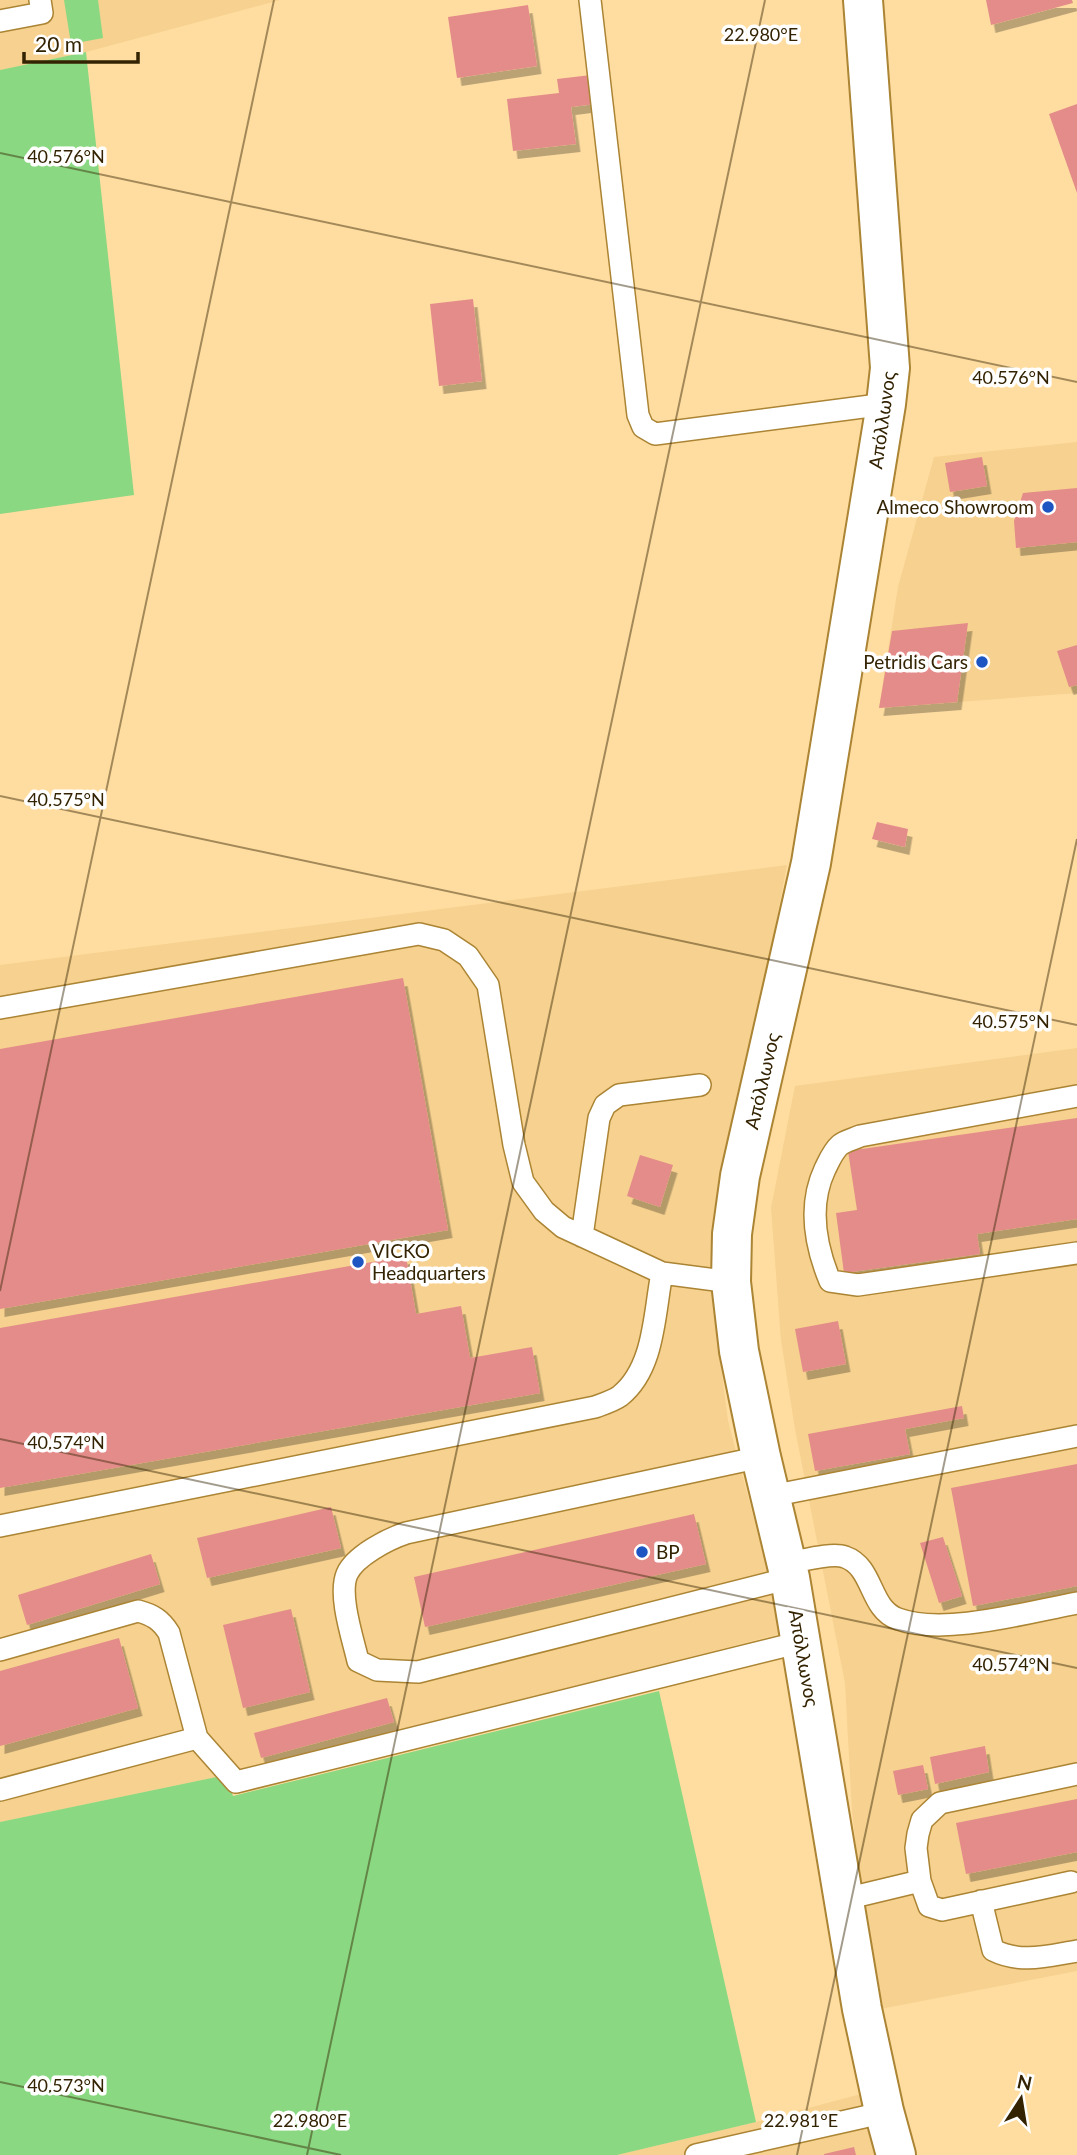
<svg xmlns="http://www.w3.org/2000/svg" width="1077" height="2155" font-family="Lato,sans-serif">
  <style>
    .built { fill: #f6d18f }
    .green { fill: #8bd882 }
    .building { fill: #e48c8a; filter: url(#shadow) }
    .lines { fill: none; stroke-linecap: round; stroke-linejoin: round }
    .lane-casing { stroke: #ab8434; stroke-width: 24 }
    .street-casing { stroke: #ab8434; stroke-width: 42 }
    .lane { stroke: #fff; stroke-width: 21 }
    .street { stroke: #fff; stroke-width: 38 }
    .ticks { fill: none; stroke: #332302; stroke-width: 2; stroke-opacity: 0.45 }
    .poi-dot { fill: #1d55c2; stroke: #fff; stroke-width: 2.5 }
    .labels { text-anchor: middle; stroke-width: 7; stroke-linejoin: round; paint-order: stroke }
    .street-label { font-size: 19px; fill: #332302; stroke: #fff }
    .poi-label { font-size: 19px; fill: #332302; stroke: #fff; text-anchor: end }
    .ticks-label { font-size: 18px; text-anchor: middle; fill: #332302; stroke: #fff; stroke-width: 7; stroke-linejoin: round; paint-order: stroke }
  </style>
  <defs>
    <filter id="shadow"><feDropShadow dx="4.5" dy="8" stdDeviation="0" flood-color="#0004"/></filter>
  </defs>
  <rect width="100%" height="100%" fill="#ffdda0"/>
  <path class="built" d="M0,0H280L86,52L0,70Z
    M1077,442V693L879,708L898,587L934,457Z
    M787,865L719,1220L713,1305L728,1421L784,1633L226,1775L0,1822V965Z
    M1077,1048V1971L875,2010L852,1811L845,1683L795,1429L781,1340L771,1208L795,1086Z
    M861,2094L879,2155H617L756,2122Z"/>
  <path class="green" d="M64,0H98L103,38L71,44Z
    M86,52L134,495L0,514V70Z
    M659,1691L756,2122L617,2155H0V1822L226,1775L233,1796Z"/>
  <path class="building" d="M986,0H1072L1073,3L991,25Z
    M528,5L537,66L457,78L448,17Z
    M591,75L595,104L571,107L576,144L513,151L507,99L559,93L557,79Z
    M1077,104V193L1049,114Z
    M473,299L482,381L439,386L430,304Z
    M982,457L987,486L950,492L945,463Z
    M1077,488V542L1016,548L1014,521L1023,493Z
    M968,623L957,702L879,708L892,631Z
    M1077,645V685L1069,687L1057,651Z
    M877,822L908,829L905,847L872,839Z
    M403,978L448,1230L0,1309V1049Z
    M1077,1118V1219L977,1234L980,1254L844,1273L836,1213L857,1210L848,1151Z
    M640,1155L673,1165L660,1207L627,1196Z
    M406,1256L416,1314L461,1306L470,1358L532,1347L540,1393L0,1488V1328Z
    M838,1321L846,1364L803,1372L795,1329Z
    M962,1406L964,1418L905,1429L910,1454L815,1471L808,1434Z
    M1077,1464V1586L973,1606L951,1488Z
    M331,1507L341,1548L207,1578L197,1538Z
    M694,1514L706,1564L425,1627L414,1577Z
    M943,1537L962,1596L939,1603L920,1543Z
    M151,1554L160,1584L27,1625L18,1595Z
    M291,1609L310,1692L243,1708L223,1625Z
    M119,1638L138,1708L0,1746V1671Z
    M387,1698L394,1722L261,1758L254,1733Z
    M985,1746L989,1772L935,1784L930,1757Z
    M923,1765L928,1789L898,1795L893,1771Z
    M1077,1799V1852L966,1874L956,1823Z
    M854,2147L856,2155H824V2154Z"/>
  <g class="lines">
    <defs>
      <path id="lane" d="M590,0L638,415L643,427L655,434L886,404
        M0,21L42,13L40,0
        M0,1008L419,934L444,940L468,956L488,985L514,1145L523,1182L544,1211L563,1227L662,1273L731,1282
        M1077,1096L860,1136C854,1139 845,1141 840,1145C833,1151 829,1161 825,1169C808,1205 815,1245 830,1281L858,1285L1077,1253
        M582,1236L599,1118L605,1105L619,1095L700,1085
        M761,1457L406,1533C388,1539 355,1556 347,1574C338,1595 353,1639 358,1661L377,1670L418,1672L790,1578
        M771,1496L1077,1436
        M0,1526L595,1407C603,1404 613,1401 620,1396C655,1368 654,1313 662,1273
        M787,1563C801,1561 832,1552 845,1557C874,1567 869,1609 898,1619C944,1636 1028,1612 1077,1603
        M0,1650L138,1611C153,1615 161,1620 169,1633L197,1738L236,1782L801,1642
        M0,1790L197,1738
        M920,1881L916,1848L918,1834L922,1820L940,1803L1077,1774
        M845,1899L920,1881L929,1906L942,1910L1071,1882
        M981,1901L993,1950C1021,1964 1047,1956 1077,1951
        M696,2155L864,2117L884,2111"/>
      <path id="street" d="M863,0L890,368L886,404L811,863L740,1176L732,1234L731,1282L739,1351L761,1457L790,1578L862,2009L884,2111L896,2155"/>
    </defs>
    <use href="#lane" class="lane-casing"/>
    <use href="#street" class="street-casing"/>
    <use href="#lane" class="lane"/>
    <use href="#street" class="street"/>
  </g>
  <path class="ticks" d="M0,153L1077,382M0,796L1077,1025M0,1291L274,0M0,1439L1077,1668M0,2082L341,2155M307,2155L765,0M797,2155L1077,839"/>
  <g class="poi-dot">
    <circle cx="1048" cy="507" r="7"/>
    <circle cx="982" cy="662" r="7"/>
    <circle cx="358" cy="1262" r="7"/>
    <circle cx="642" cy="1552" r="7"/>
  </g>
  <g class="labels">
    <g class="street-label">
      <text transform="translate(882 420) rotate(-82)" y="7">Απόλλωνος</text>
      <text transform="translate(762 1081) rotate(-77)" y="7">Απόλλωνος</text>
      <text transform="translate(804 1658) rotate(80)" y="7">Απόλλωνος</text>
    </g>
    <g class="poi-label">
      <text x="1034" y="514">Almeco Showroom</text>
      <text x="968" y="669">Petridis Cars</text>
      <text x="372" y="1258" text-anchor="start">VICKO<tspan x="372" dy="22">Headquarters</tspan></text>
      <text x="656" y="1559" text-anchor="start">BP</text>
    </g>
  </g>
  <g class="ticks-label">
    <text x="761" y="41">22.980°E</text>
    <text x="66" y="163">40.576°N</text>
    <text x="1011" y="384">40.576°N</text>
    <text x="66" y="806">40.575°N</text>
    <text x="1011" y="1028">40.575°N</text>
    <text x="66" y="1449">40.574°N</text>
    <text x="1011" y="1671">40.574°N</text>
    <text x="66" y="2092">40.573°N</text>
    <text x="310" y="2127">22.980°E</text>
    <text x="801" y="2127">22.981°E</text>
  </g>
  <g transform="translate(1021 2099) rotate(12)" stroke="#ffffff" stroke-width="5" paint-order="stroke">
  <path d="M0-5L12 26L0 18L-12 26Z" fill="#332302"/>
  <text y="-10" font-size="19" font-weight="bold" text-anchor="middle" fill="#332302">N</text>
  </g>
  <path d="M24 52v10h114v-10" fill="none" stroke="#332302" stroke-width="3.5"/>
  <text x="35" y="52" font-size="21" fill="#332302" stroke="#ffffff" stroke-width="5" paint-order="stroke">20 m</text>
</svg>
